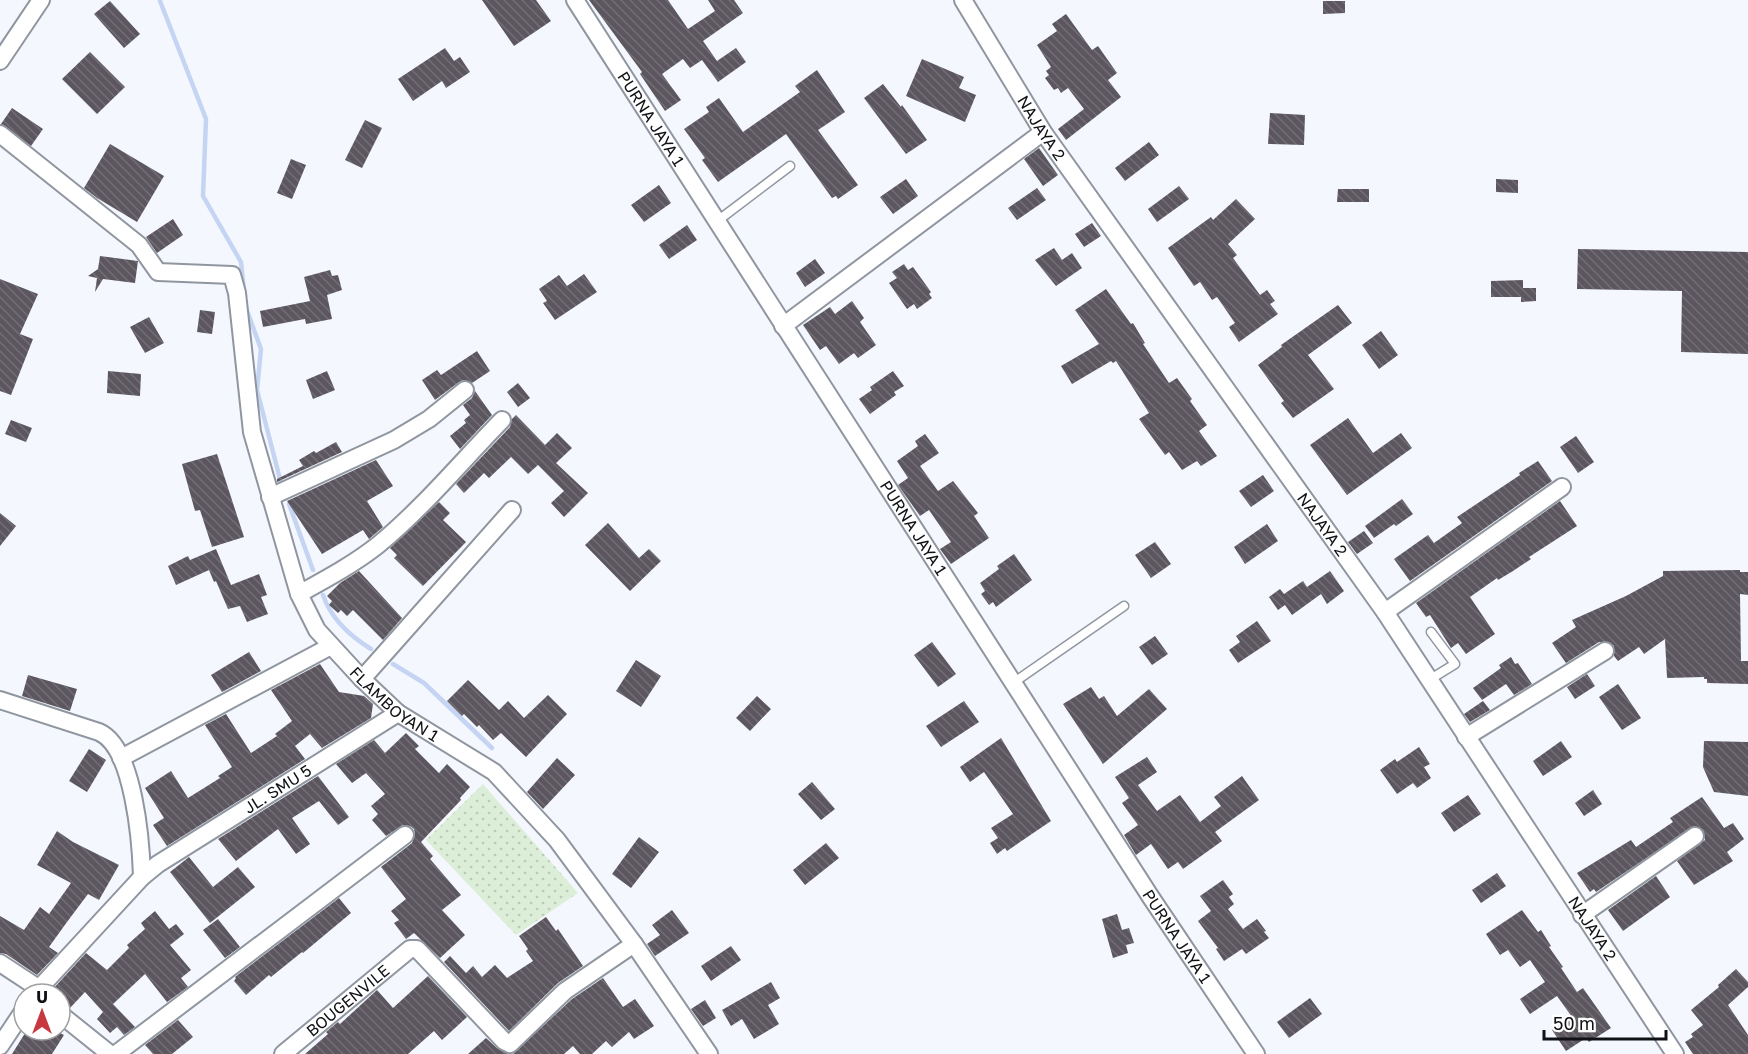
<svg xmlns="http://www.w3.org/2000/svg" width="1748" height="1054" font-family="'Golos Text',sans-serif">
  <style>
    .grass { fill: url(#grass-dots) }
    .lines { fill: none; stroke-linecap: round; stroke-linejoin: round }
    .stream { stroke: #c4d4f2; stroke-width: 4.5 }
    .building { fill: url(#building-back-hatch) }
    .service-casing { stroke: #9096a0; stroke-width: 11 }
    .minor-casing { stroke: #9096a0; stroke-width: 20 }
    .service { stroke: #fff; stroke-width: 8 }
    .minor { stroke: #fff; stroke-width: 16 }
    .labels { text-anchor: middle; stroke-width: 6; stroke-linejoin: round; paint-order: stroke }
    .street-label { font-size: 16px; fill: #0f1115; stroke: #fff }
  </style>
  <defs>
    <pattern id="grass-dots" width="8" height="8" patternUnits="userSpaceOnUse" patternTransform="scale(1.5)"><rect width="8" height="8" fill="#ddeed8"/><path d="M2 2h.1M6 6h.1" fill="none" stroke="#bccbb8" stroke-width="1.8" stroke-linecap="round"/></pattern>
    <pattern id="building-back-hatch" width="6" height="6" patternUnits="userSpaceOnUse" patternTransform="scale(1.5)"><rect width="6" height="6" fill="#5c565e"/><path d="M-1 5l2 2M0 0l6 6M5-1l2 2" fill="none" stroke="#736e75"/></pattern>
  </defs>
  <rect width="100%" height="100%" fill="#f4f8fe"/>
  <path class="grass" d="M483,784L578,893L516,935L426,840Z"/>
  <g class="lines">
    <path class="stream" d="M160,1L206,119L203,196L241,262L244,291
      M246,308L261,349L257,390L281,483
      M289,504L313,570
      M323,595C331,619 350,636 371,649
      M393,664L424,683L492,748"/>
  </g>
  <path class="building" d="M482,0H536L551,21L514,46Z
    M589,0H668L688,29L715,11L708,0H734L743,13L703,41L717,61L736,48L746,62L718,82L702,60L690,68L683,59L662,74L681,100L665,111L640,74L642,72Z
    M110,1L140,34L124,48L94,14Z
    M1323,1H1345V13L1323,14Z
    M1066,14L1092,50L1098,46L1117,73L1108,80L1121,97L1066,140L1058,129L1084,109L1068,88L1061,93L1058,88L1054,90L1045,78L1049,75L1046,71L1051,67L1037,45L1057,31L1052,24Z
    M445,48L454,61L460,57L470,72L446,88L442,81L413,101L398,79Z
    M90,52L125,87L97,114L62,79Z
    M922,59L964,77L959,88L976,95L965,122L906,96Z
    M817,70L845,112L818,130L858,185L838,199L836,196L832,198L786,134L718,182L702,160L705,158L684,129L709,112L706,107L719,98L743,132L800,92L795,86Z
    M883,84L901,107L902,105L927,140L906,154L864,98Z
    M12,108L43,129L31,146L1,124Z
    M1270,113L1305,115L1304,145L1268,144Z
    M365,120L382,128L362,168L345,160Z
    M1149,142L1159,155L1125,181L1115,168Z
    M110,144L164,176L137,222L97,198L84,188Z
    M1039,148L1058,175L1043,186L1024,159Z
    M291,159L306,165L292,199L277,193Z
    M906,179L918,196L893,214L880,197Z
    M1496,179L1518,180V193L1496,192Z
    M659,185L671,203L644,222L631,205Z
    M1179,186L1189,199L1157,222L1148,209Z
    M1037,188L1046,200L1017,220L1008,208Z
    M1338,189H1369V202H1337Z
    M1236,199L1255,219L1228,244L1237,255L1233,258L1260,295L1267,290L1275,301L1270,304L1278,314L1239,342L1229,327L1235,323L1217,297L1212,300L1200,282L1194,286L1168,248L1211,217L1213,220Z
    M173,219L183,235L157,253L146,237Z
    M1092,223L1101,236L1084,247L1075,234Z
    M687,225L697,240L669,259L659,245Z
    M1054,248L1062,260L1072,253L1082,268L1056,286L1035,260Z
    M1578,249L1748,252V354L1681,352L1682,291L1577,289Z
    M100,256L138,261L135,283L103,279L95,292L97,278L88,276L98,269Z
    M815,259L825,273L805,287L796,273Z
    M904,264L908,270L913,267L931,292L929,294L932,298L917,309L914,304L907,309L889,283L897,278L892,272Z
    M330,270L332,276L338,275L342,290L327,295L332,319L306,324L305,319L263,327L260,311L310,301L304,277Z
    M584,274L597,292L555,320L543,303L547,301L539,289L559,275L567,286Z
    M0,279L38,294L20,334L33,339L11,395L0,391Z
    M1523,280V288H1536V301L1521,302V297H1491V281Z
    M1106,289L1131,324L1133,323L1145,343L1143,344L1169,383L1177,378L1192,399L1190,401L1207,425L1199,431L1217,456L1201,466L1197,461L1182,470L1169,452L1165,455L1139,419L1149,413L1116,361L1113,363L1111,361L1072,384L1061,366L1099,344L1075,310Z
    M852,301L864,318L860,322L876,345L858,358L854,353L839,364L826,346L820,350L803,325L830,307L835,314Z
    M1338,305L1352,323L1308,355L1334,389L1293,418L1281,403L1284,401L1258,365L1282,347L1281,345Z
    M200,310L215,312L212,334L197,332Z
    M149,317L164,343L145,353L130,327Z
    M1381,331L1398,355L1379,369L1362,345Z
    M477,351L490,371L472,383L464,380L459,382L435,400L422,380L437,370L441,375Z
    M108,371L141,374L140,396L107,393Z
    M327,371L335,390L313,399L306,380Z
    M893,371L904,386L894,392L896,395L870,414L859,399L872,390L870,387Z
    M518,383L530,398L518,407L507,392Z
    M475,391L492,415L460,449L450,436L466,423L464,420L470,415L463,405L472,398Z
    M516,415L545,445L557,433L572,448L556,463L588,493L564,517L551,503L564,491L538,465L528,474L511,457L489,478L484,473L464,493L456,484L510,427L512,419Z
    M1348,418L1373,453L1401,433L1412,448L1347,495L1310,445Z
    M11,420L32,428L26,442L5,434Z
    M925,434L939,453L920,466L938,491L953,481L978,513L974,516L989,538L951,564L940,549L951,542L929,510L920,516L898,485L908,478L897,461L918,446L915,441Z
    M1576,436L1594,462L1578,473L1560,447Z
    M336,442L342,452L277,482V479L303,466L299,460L314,451L316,453Z
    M217,454L244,537L212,547L200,510L195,511L182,464Z
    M376,460L393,486L367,501L383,527L369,539L363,530L322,554L287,501Z
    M1538,461L1552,481L1410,581L1394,559L1428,535L1434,543L1462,523L1457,517L1520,475L1519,473Z
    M1263,475L1274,491L1251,507L1239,491Z
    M1402,499L1413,514L1396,526L1394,524L1374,538L1365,526Z
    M1560,501L1577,526L1529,557L1531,559L1513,571L1498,580L1497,578L1470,597L1495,634L1466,654L1458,643L1451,648L1430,615L1426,617L1416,603Z
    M439,502L450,513L443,520L466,542L423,586L394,558L397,555L390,548Z
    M0,513L16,526L0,546Z
    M608,523L639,558L649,549L661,561L630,591L585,545Z
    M1267,524L1278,541L1245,564L1234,547Z
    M1364,531L1373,543L1357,554L1348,542Z
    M1155,542L1171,564L1151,578L1135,555Z
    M216,549L231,585L259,574L267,595L261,597L268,614L247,622L240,606L228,609L216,581L214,582L209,570L176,585L168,566L188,556L190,560Z
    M1014,554L1032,580L996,607L993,602L989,605L981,594L985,591L980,583L999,569L997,566Z
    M1740,570V572H1748V595L1740,594L1741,661H1748V684L1707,683V679H1704V677L1667,678L1665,639L1644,654L1639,647L1618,661L1614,656V646L1609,642H1599L1566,663L1552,643L1576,627L1572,620L1626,596L1663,576V571Z
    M359,571L402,618L383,640L353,610L347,616L341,610L338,613L329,605L332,601L327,596L340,583Z
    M1330,571L1344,591L1327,604L1321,594L1292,615L1285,605L1278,610L1269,597L1280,589L1284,594L1303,581L1307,587Z
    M1257,621L1271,641L1238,663L1229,650L1240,642L1236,636Z
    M1155,636L1168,654L1152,665L1139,647Z
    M932,642L956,674L938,687L914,655Z
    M249,652L261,671L222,692L211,675Z
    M1511,657L1515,664L1518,663L1532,684L1514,695L1506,684L1482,700L1473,688L1501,668L1499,665Z
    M636,660L661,676L641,707L616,691Z
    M320,664L339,692L364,696L373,704L371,718L322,748L310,734L295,746L305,759L167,846L153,825L164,818L145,788L171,771L188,798L220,778L218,776L232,767L205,725L226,714L251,753L277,736L275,734L292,721L271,690Z
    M1587,674L1595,686L1575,699L1567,687Z
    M28,675L77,689L70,711L22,696Z
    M468,680L499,710L508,701L524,718L548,695L567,714L526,757L501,733L493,740L479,725L477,727L464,714L462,716L447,701Z
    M1618,684L1641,718L1622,730L1599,697Z
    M1091,687L1099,699L1104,696L1117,716L1149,689L1167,709L1103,764L1063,704Z
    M757,696L771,709L750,731L736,718Z
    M964,701L979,722L941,747L926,726Z
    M1483,701L1490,710L1470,722L1464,714Z
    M406,733L419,746L415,749L439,773L447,764L470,787L460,798L461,800L421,842L433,856L430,859L461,895L442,910L465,935L440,958L414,933L406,939L394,923L399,920L391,911L406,899L381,867L412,843L415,834L414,829L410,826L403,825L386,836L372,820L378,814L371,806L385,794L366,773L352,783L336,764L374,740L385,753Z
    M1001,738L1051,821L1007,851L1005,848L997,854L990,843L998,838L991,828L1013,814L984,772L970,782L960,767Z
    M1561,741L1572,757L1543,776L1533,761Z
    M1704,741L1748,742V796L1714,792L1703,767Z
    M1419,747L1430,764L1424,767L1431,778L1417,788L1413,783L1397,794L1380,770L1395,759L1397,762Z
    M89,749L106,760L87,792L69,781Z
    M1147,757L1157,772L1138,785L1157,811L1180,795L1200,822L1221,806L1214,797L1242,776L1259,800L1215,832L1222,841L1183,869L1178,862L1168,869L1151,844L1136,855L1124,835L1138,825L1122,803L1129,798L1115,777Z
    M557,758L575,775L543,809L527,792Z
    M318,776L349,817L338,825L319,801L292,818L310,844L296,854L278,829L236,861L218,839Z
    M812,782L835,809L821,820L798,794Z
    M1593,790L1602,804L1584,816L1575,803Z
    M1468,795L1481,814L1454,832L1441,813Z
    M1702,797L1724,828L1733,823L1744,839L1727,852L1733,861L1694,885L1677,861L1705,840L1703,830L1694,826L1596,892L1594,889L1590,892L1577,873L1631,840L1636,847L1673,822L1670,818Z
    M57,831L73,842L119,865L99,900L88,894L67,922L49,947L58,953L37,975L6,954L0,953V916L24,930L40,907L49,914L71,883L37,865Z
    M639,837L659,852L631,888L612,874Z
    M826,843L839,858L805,885L793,870Z
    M189,857L213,887L238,867L255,887L210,923L170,872Z
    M1497,873L1506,886L1481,903L1472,890Z
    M1656,876L1670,897L1623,931L1608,910Z
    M1223,880L1233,894L1229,897L1234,904L1228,909L1243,929L1257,919L1266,931L1264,932L1269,938L1246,954L1242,949L1224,961L1216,949L1218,948L1198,921L1211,911L1200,896Z
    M339,898L351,913L303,953L302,952L271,977L269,975L246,995L234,981L236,978L235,977Z
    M672,910L689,933L655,956L647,944L660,935L652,925Z
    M1522,910L1538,932L1541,930L1551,946L1549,947L1563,967L1561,968L1577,992L1583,988L1611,1028L1589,1042L1586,1038L1566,1051L1552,1030L1572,1017L1557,996L1530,1014L1520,999L1545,982L1530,960L1520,967L1508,950L1500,955L1486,934Z
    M155,911L169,929L176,924L184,934L170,945L191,970L181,978L188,987L167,1002L145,974L113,1004L135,1027L124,1035L117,1027L110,1033L97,1019L103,1012L85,992L70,1008L60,1004V994H55L52,990L86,953L107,970L129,948L127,945L145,929L141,923Z
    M1117,914L1122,930L1129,928L1134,943L1126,945L1128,953L1113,958L1102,919Z
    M546,917L556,931L558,929L583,966L558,983L509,1031L444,962L450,956L466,973L473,966L482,977L495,965L507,978L533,961L526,951L528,949L519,936Z
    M218,919L240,947L225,958L203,930Z
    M731,946L741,960L711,981L701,966Z
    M1736,969L1748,982V987L1728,1005L1748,1035V1054H1693L1685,1042L1693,1037L1691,1034L1703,1025L1691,1010L1719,987L1718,985Z
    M428,976L467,1017L442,1040L434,1031L408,1054H305L328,1034L326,1032L338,1022L340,1024L377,990L393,1008Z
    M603,978L623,1007L635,999L654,1026L634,1039L629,1032L612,1047L606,1041L592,1054H580L573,1046L564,1054H513L572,999Z
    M771,982L780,998L768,1005L779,1024L754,1039L742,1019L731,1026L722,1010Z
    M1310,998L1322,1014L1289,1038L1277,1022Z
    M705,1000L716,1018L703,1026L691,1009Z
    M178,1020L193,1037L172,1054H153L145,1045Z
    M27,1030H55L64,1035L52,1054H12Z
    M486,1038L497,1048L508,1054H468Z"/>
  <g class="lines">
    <defs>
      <path id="service" d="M716,222L790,166
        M1429,680L1455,664L1431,632
        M1013,683L1124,606"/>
      <g id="minor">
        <path id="s1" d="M575,0L1150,896L1256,1054"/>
        <path id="s2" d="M963,0L1043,132L1385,612L1675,1054"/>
        <path d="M0,61L41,0"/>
        <path id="s3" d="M0,134L139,245L158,272L232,275L237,293L252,432L299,594L317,630L362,679L398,713L494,772L557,840L634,944L709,1054"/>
        <path d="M783,326L1043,132"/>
        <path d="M270,497L394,440L429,419L465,390"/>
        <path d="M299,594C326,579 354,564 378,545C423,508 461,462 502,420"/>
        <path d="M1385,612L1562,487"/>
        <path d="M362,679L512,510"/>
        <path d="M0,700L99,732C134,747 141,843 142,877"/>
        <path d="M1466,737L1605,651"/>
        <path d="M121,758L331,646"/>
        <path d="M1582,915L1695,836"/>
        <path d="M0,963L38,988L42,994"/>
        <path id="s4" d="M34,994L142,877L158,864L398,713"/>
        <path d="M60,1014L110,1054"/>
        <path d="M0,1046L24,1010"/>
        <path d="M116,1054L405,835"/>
        <path id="s5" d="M283,1054L410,949H417L504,1041L510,1044L565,991L634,944"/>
      </g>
    </defs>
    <use href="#service" class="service-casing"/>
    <use href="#minor" class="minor-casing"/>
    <use href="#service" class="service"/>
    <use href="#minor" class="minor"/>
  </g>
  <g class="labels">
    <g class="street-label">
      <text dy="6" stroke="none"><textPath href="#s1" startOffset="141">PURNA JAYA 1</textPath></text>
      <text dy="6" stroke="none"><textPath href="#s2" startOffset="150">NAJAYA 2</textPath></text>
      <text dy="6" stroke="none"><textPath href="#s2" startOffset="636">NAJAYA 2</textPath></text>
      <text dy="6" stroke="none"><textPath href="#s1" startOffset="627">PURNA JAYA 1</textPath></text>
      <text dy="6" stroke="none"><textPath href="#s3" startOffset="760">FLAMBOYAN 1</textPath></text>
      <text dy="6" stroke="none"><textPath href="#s4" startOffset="321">JL. SMU 5</textPath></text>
      <text dy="6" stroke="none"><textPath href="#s2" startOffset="1122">NAJAYA 2</textPath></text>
      <text dy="6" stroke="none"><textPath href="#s1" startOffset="1113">PURNA JAYA 1</textPath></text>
      <text dy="6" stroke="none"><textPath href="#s5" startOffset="84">BOUGENVILE</textPath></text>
    </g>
  </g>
  <g transform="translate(42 1012)"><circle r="28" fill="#ffffff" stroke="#9fa0a1" stroke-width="1.5"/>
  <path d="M0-4.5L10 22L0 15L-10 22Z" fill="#c8393f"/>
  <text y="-9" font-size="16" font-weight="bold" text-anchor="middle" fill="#0f1115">U</text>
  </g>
  <path d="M1544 1030v9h122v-9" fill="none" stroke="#0f1115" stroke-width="3"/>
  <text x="1553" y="1030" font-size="18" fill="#0f1115" stroke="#ffffff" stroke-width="4.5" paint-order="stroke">50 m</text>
</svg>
